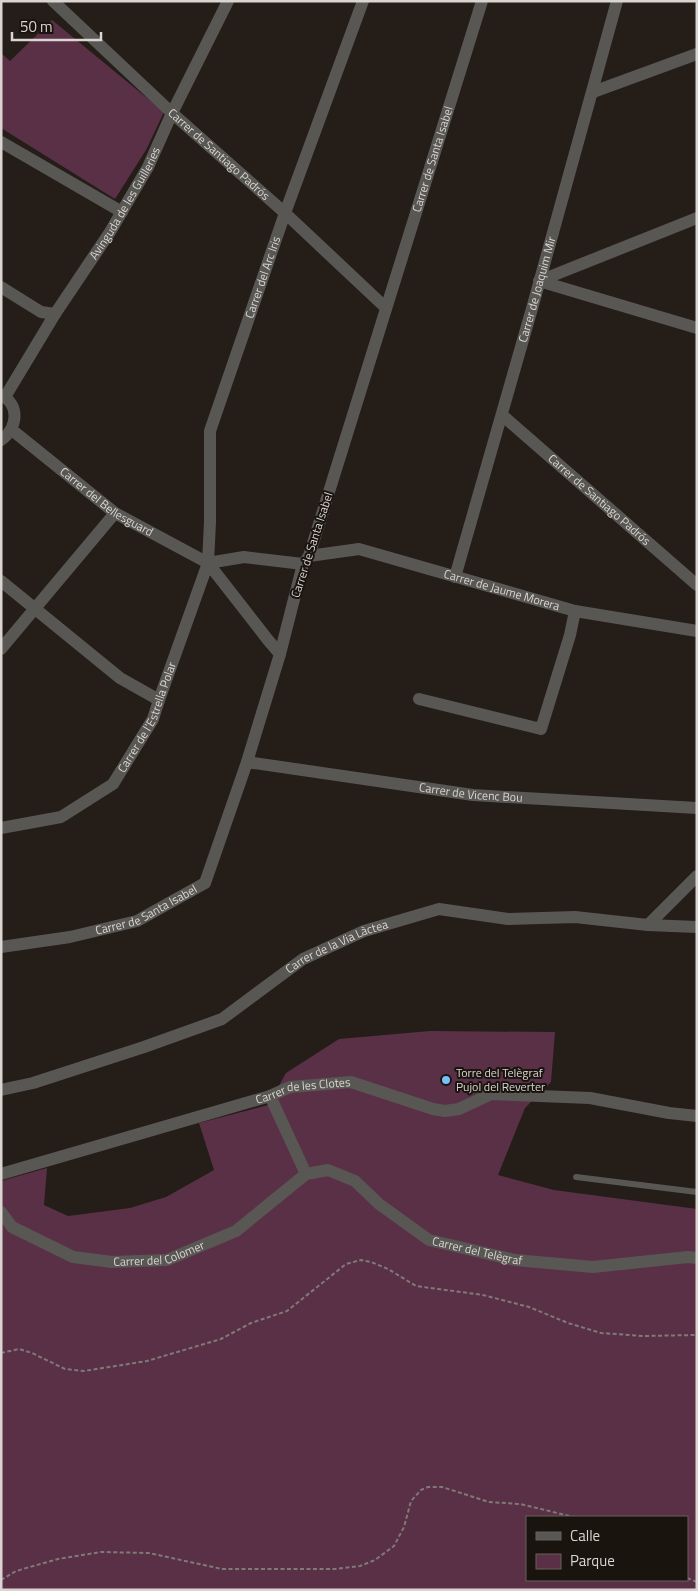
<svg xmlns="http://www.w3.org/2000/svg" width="698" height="1591" font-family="'Titillium Web',sans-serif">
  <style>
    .green { fill: #5a3047; fill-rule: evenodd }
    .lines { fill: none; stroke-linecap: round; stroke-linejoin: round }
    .path { stroke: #807a76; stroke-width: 2; stroke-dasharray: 4 2.5; stroke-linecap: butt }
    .service { stroke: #585753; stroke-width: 6 }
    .minor { stroke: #585753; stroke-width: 12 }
    .poi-dot { fill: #77c0f7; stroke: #1a140f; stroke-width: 2 }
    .labels { text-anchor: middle; stroke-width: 4; stroke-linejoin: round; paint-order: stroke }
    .street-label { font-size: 12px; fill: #dad5d1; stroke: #1a140f }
    .poi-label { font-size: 12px; fill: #dad5d1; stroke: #1a140f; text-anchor: start }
  </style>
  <rect width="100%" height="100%" fill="#241d18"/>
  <path class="green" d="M52,20L164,112L146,150L115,199L1,128V53L10,61Z
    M430,1031L555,1032L551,1082L525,1108L498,1175L554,1190L697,1209V1590H1V1181L47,1168L44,1205L68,1216L130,1208L166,1197L214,1170L199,1123L268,1105L286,1073L339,1039ZM527,1517H687V1580H527Z"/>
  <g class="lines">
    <path class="path" d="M1,1353L19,1349L32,1353L65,1369L84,1371L147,1361L221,1339L251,1323L287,1311L346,1264L361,1260L371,1262L388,1269L416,1286L483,1295L529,1307L568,1323L601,1333L643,1336L697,1335
      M687,1578L697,1582
      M1,1580L16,1571L58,1559L101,1552L149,1553L222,1569H335L360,1566L375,1560L394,1546L404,1527L411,1501L421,1490L428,1487H442L489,1502L520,1504L574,1517"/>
    <path class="service" d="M576,1177L697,1192"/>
    <g class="minor">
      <path id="s1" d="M53,1L172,113L285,213L386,308"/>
      <path d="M593,92L697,54"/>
      <path d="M1,142L122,212"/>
      <path d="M539,281L697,218"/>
      <path d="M539,281L697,328"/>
      <path d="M1,287L41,312L55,314"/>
      <path d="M1,395C21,405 17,429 1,440"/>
      <path id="s2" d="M5,397L55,314L110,232L148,167L172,113L228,1"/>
      <path id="s3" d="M502,415L697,585"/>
      <path id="s4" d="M12,430L115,513L208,563L268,640L280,654"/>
      <path id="s5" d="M309,556L359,549L575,611L697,631"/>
      <path d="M208,563L244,557L303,564"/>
      <path id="s6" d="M455,577L533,305L617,1"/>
      <path d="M1,581L120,678L159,700"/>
      <path d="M1,649L115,513"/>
      <path d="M419,699L541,729L570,635L575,611"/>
      <path id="s7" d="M247,762L473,795L697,808"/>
      <path id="s8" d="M1,828L61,817L113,784L153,719L159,700L208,563L210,522V431L285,213L363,1"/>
      <path d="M648,925L697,876"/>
      <path id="s9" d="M1,947L70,937L137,921L205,883L247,762L280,654L303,564L309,556L482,1"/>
      <path id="s10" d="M1,1090L33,1083L144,1047L222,1019L303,959L364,931L439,909L508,919L575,917L648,925L697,927"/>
      <path d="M270,1096L306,1174"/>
      <path id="s11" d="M1,1174L270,1096L290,1087L351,1082L433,1109L445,1111L459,1109L491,1094L590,1098L669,1113L697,1116"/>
      <path id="s12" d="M1,1212L12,1227L73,1257L112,1262L167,1260L236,1231L306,1174L328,1170L355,1181L379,1204L429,1240L515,1260L593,1267L688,1257L697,1258"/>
    </g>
  </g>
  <circle class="poi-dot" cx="446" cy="1080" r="5"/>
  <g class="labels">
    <g class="street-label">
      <text dy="4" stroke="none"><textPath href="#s1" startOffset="226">Carrer de Santiago Padrós</textPath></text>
      <text dy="4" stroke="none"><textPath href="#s9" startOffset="976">Carrer de Santa Isabel</textPath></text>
      <text dy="4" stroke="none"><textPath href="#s2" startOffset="228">Avinguda de les Guilleries</textPath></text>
      <text dy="4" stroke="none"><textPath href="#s8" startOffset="659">Carrer del Arc Iris</textPath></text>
      <text dy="4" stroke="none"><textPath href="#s6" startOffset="299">Carrer de Joaquim Mir</textPath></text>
      <text dy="4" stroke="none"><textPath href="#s3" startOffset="129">Carrer de Santiago Padrós</textPath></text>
      <text dy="4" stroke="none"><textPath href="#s4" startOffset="119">Carrer del Bellesguard</textPath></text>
      <text transform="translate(312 545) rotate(-72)" y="4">Carrer de Santa Isabel</text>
      <text dy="4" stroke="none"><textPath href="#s5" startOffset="199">Carrer de Jaume Morera</textPath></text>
      <text dy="4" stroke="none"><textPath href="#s8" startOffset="198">Carrer de l'Estrella Polar</textPath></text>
      <text dy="4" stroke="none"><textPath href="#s7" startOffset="226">Carrer de Vicenc Bou</textPath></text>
      <text dy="4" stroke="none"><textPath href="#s9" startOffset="151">Carrer de Santa Isabel</textPath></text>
      <text dy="4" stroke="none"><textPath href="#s10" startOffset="369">Carrer de la Via Làctea</textPath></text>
      <text dy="4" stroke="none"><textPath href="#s11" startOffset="314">Carrer de les Clotes</textPath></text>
      <text dy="4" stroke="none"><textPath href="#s12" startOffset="542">Carrer del Telègraf</textPath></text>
      <text dy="4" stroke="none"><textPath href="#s12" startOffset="174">Carrer del Colomer</textPath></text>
    </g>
    <g class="poi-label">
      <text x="456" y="1077">Torre del Telègraf<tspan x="456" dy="14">Pujol del Reverter</tspan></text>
    </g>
  </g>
  <rect width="698" height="1591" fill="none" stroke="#dad5d1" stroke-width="5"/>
  <rect x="526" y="1516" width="162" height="65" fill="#1a140f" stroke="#67615d"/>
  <rect x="536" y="1532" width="25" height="8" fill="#585753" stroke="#67615d"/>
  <text x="570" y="1541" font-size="15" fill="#dad5d1">Calle</text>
  <rect x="536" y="1554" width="25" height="15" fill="#5a3047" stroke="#67615d"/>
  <text x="570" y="1566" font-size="15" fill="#dad5d1">Parque</text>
  <path d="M12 32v8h89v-8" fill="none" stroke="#dad5d1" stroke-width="2.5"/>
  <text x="20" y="32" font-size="15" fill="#dad5d1" stroke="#1a140f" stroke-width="4" paint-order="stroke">50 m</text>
</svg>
